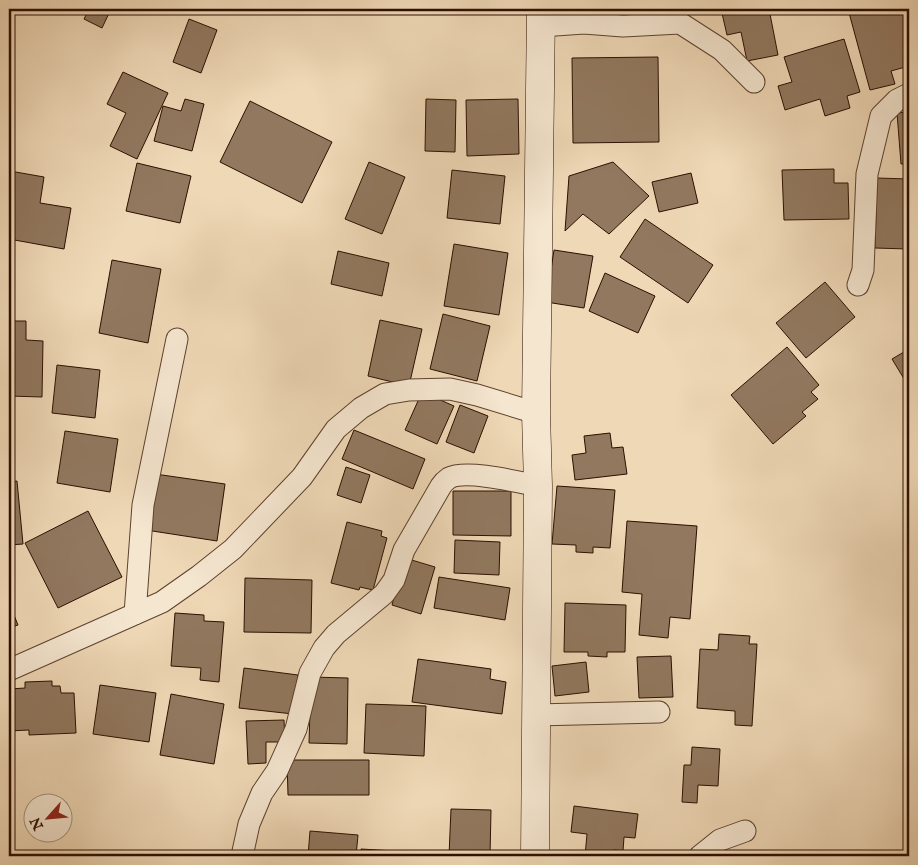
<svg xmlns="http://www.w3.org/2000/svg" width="918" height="865" font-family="'IM FELL English',serif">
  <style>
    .building { fill: #91785f; stroke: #2c0f00 }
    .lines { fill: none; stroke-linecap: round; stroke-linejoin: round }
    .minor-casing { stroke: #5d412e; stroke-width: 23 }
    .secondary-casing { stroke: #2c0f00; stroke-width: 29 }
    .minor { stroke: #f5e6d0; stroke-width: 21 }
    .secondary { stroke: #f5e6d0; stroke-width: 28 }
  </style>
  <rect width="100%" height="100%" fill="#efd8b6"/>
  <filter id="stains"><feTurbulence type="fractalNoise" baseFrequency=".004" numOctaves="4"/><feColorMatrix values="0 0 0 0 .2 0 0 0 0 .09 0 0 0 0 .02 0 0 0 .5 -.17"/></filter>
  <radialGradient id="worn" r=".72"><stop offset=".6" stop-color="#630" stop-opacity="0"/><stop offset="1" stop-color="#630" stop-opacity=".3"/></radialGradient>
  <path class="building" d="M89,9H111L102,28L84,19Z
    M721,9H769L778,55L747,61L741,32L727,35Z
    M848,9H909V66L891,71L895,84L870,90Z
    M189,19L217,30L201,73L173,62Z
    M844,39L860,92L847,96L850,108L825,116L820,99L785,110L778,86L792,82L784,57Z
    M658,57L659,142L573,143L572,58Z
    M123,72L168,93L137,159L110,146L126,113L107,104Z
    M185,99L204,104L192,151L154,141L163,106L181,111Z
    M426,99L456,100L455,152L425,151Z
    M518,99L519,154L467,156L466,100Z
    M250,101L332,142L302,203L220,162Z
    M909,112V164H901L897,113Z
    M369,162L405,177L382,234L345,219Z
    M613,162L649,196L609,234L583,214L565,231L569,176Z
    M137,163L191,176L180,223L126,211Z
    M834,169V183H848L849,219L784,220L782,170Z
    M452,170L505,176L500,224L447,218Z
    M10,171L44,177L40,203L71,208L64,249L9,239Z
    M691,173L698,203L659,212L652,182Z
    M877,178L909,179V236L908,235V249L875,248Z
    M645,219L713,265L688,303L620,257Z
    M454,244L508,253L499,315L444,306Z
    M554,250L593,256L584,308L546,302Z
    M338,251L389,263L382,296L331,284Z
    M112,260L161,269L148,343L99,333Z
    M605,273L655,296L638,333L589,311Z
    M825,282L855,317L806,358L776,323Z
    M443,314L490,326L477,381L430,369Z
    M380,320L422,329L409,386L368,376Z
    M9,321H26V340L43,341L42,397L9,396Z
    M787,347L819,385L811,392L818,399L802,412L806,416L773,444L731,395Z
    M909,349V387L892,359Z
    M57,365L100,370L95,418L52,413Z
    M422,392L454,406L437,444L405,430Z
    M460,405L488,416L474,453L446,442Z
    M354,430L425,459L413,489L342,459Z
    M65,431L118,439L110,492L57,483Z
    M610,433L612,448L623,447L627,474L575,480L572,455L586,453L584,436Z
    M346,467L370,475L361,503L337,495Z
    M155,474L225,484L217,541L146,530Z
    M17,481L23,544L9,545V482Z
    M557,486L615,490L610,548L593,547V553L576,552V545L552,544Z
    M453,491H511V536L453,535Z
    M88,511L122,577L58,608L25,543Z
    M627,521L697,526L690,619L670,617L668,638L639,635L642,594L622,592Z
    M347,522L382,531L381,536L387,538L373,590L360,587L359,590L331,583Z
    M455,540L500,542L499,575L454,573Z
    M405,558L435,567L421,614L392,605Z
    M439,577L510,588L505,620L434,608Z
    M245,578L312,580L311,633L244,632Z
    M9,603L18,625L9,628Z
    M565,603L626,605L625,652H607V657L588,656V652H564Z
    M175,613L204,615V621L224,622L219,682L200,680L201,668L171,666Z
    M719,634L750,636L749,644H757L752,726L735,725V711L697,708L700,649L718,650Z
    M671,656L673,697L639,698L637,657Z
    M418,659L491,669L490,679L506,682L502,714L412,702Z
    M586,662L589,692L555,696L552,666Z
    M244,668L298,675L293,714L239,708Z
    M311,677L348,678L347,744L309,743Z
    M52,681V686H60L61,693H74L76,733L29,735V730L9,731V689L25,688V682Z
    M100,685L156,693L149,742L93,734Z
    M171,694L224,704L214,764L160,755Z
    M366,704L426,706L424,756L364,753Z
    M284,720L285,742H266V763L248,764L246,721Z
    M692,747L720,749L718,786L698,785L697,803L682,802L684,765H691Z
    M287,760H369V795H288Z
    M574,806L638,814L635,838L624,837L623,851L614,850L613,856H585L587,834L571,832Z
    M451,809L491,810L490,856H449Z
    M310,831L358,835L356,856H308Z
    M361,849L411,852V856H361Z"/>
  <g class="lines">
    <defs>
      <path id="minor" d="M541,26L584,23L623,26L680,23L722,50L754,82
        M858,285L863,270L867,174L881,116L897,100L909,94
        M135,614L143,505L177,339
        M9,670L162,602L199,576L233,549L302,477L336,429L361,408L385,394L409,390L450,389L477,395L536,413
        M536,715L659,712
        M242,856L249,824L262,793L277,771L296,729L310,673L324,648L336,634L384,594L394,580L404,550L441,486C443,483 446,480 449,478C466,469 518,482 538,486
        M700,856L720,840L745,831"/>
      <path id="secondary" d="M535,856L538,486L536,413L541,9"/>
    </defs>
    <use href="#minor" class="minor-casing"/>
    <use href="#secondary" class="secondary-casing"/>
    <use href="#minor" class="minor"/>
    <use href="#secondary" class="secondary"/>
  </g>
  <rect width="918" height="865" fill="none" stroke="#efd8b6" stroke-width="30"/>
  <rect x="10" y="10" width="898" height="845" fill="none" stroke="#2c0f00" stroke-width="2.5"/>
  <rect x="15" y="15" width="888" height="835" fill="none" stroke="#2c0f00"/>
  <g transform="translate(48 818) rotate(243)"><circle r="24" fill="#f5e6d0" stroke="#a5907d"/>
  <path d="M0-4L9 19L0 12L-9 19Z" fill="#8f2418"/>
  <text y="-8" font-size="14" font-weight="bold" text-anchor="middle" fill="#2c0f00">N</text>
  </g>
  <rect width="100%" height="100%" filter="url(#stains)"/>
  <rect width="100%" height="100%" fill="url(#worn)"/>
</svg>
